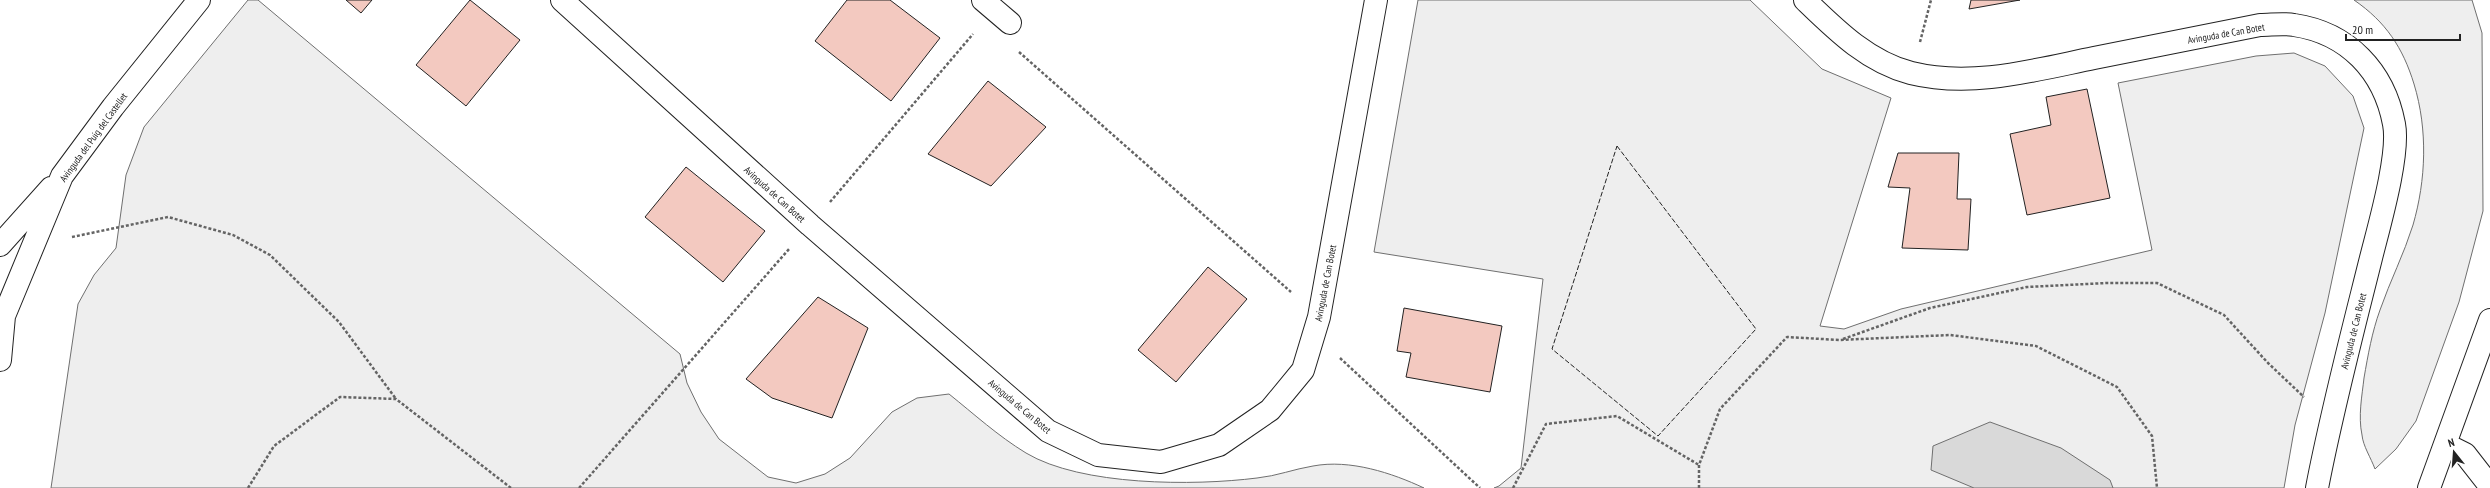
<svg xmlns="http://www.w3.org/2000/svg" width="2490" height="488" font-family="'PT Sans Narrow',sans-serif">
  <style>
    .green { fill: #eee; stroke: #6f6f6f }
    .water { fill: #d9d9d9; stroke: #6f6f6f }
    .building { fill: #f3c9c0; stroke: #222 }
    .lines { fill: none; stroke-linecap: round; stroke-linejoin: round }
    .minor-casing { stroke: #222; stroke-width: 24 }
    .path { stroke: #646464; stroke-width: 2.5; stroke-dasharray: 3 2; stroke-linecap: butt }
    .minor { stroke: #fff; stroke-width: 22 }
    .fence { stroke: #222; stroke-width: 1; stroke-dasharray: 5 2; stroke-linecap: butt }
    .labels { text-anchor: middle; stroke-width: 3; stroke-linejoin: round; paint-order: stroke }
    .street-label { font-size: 10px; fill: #222; stroke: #fff }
  </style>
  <rect width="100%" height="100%" fill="#fff"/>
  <path class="green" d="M248,0H258L680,354L687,383L701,412L719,439L768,477L796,483L825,474L850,458L892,412L917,398L949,394C974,414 998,436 1026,453C1081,486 1194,486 1257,478C1277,476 1294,469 1313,466C1350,459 1392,473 1424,488H51L78,304L94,275L116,248L126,175L144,127Z
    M1418,0H1750L1822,69L1891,98L1820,326L1844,329L1901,309L2152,250L2118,83L2256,56L2294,53L2325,66L2353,96L2364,128L2325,313L2295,425L2284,488H1494L1499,486L1521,468L1543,279L1374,252Z
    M2354,0H2472L2482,33L2483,211L2459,302L2416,421L2396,449L2375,469C2371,458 2363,446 2362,435C2358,416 2362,396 2364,378C2368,355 2372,332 2380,310C2390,281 2404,254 2413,225C2426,180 2428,130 2414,84C2403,48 2386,22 2354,0Z"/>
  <path class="water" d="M1990,422L2061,448L2110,480L2113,488H1974L1931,470L1933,446Z"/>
  <path class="building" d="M346,0H372L361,13Z
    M470,0L520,40L466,106L416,65Z
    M847,0H890L940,38L891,101L815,41Z
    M1971,0H2020L1969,9Z
    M988,81L1046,127L991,186L928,154Z
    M2087,89L2110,198L2027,215L2010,134L2051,125L2046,97Z
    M1898,153H1959L1957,199H1971L1968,250L1902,248L1910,188L1888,187Z
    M686,167L765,231L723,282L645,217Z
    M1208,267L1247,299L1176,382L1138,350Z
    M818,297L868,328L832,418L772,398L746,379Z
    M1404,308L1502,326L1490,392L1406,377L1411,353L1397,351Z"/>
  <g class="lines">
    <defs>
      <path id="minor" d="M562,0L810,225L1048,431L1098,455L1161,462L1219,445L1270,410L1303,370L1319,317L1376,0
        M983,0L1010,23
        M1805,0C1836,30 1868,62 1911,73C1972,88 2035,70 2094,58C2149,47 2205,36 2260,25C2271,25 2283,23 2294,25C2348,33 2384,71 2394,124C2400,154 2379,226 2371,258C2352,334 2332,410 2317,488
        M0,245L51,188
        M0,360L4,316L62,176L113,107L199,0
        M2445,444L2465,454L2490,486
        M2429,488L2490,320"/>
    </defs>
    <use href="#minor" class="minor-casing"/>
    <path class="path" d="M1920,42L1931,0
      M1019,52L1291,292
      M830,202L973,34
      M72,237L168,217L233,235L270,255L339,322L396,399
      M1843,339L1930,308L2027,287L2107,283H2157L2224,315L2268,363L2304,397
      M1340,358L1480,488
      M248,488L274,446L340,397L396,399L511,488
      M579,488L790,248
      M1513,488L1546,424L1617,416L1699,465
      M1699,488V465L1720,409L1787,337L1839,340L1950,335L2036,346L2117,387L2152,436L2157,488"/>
    <use href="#minor" class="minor"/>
    <path class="fence" d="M1617,146L1756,329L1658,436L1552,349Z"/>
  </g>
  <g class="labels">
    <g class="street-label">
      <text transform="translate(2226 33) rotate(-10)" y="4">Avinguda de Can Botet</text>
      <text transform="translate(93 137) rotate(-54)" y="4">Avinguda del Puig del Castellet</text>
      <text transform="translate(775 194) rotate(42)" y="4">Avinguda de Can Botet</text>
      <text transform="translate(1325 283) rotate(-79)" y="4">Avinguda de Can Botet</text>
      <text transform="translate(2353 331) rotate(-76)" y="4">Avinguda de Can Botet</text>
      <text transform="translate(1020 406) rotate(40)" y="4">Avinguda de Can Botet</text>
    </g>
  </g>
  <g transform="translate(2454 452) rotate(343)" stroke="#ffffff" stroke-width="3" paint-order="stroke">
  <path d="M0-3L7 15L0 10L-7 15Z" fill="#222222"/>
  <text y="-6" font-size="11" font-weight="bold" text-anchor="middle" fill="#222222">N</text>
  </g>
  <path d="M2346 34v6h114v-6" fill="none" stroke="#222222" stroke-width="2"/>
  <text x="2352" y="34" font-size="12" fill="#222222" stroke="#ffffff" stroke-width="3" paint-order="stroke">20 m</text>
</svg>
